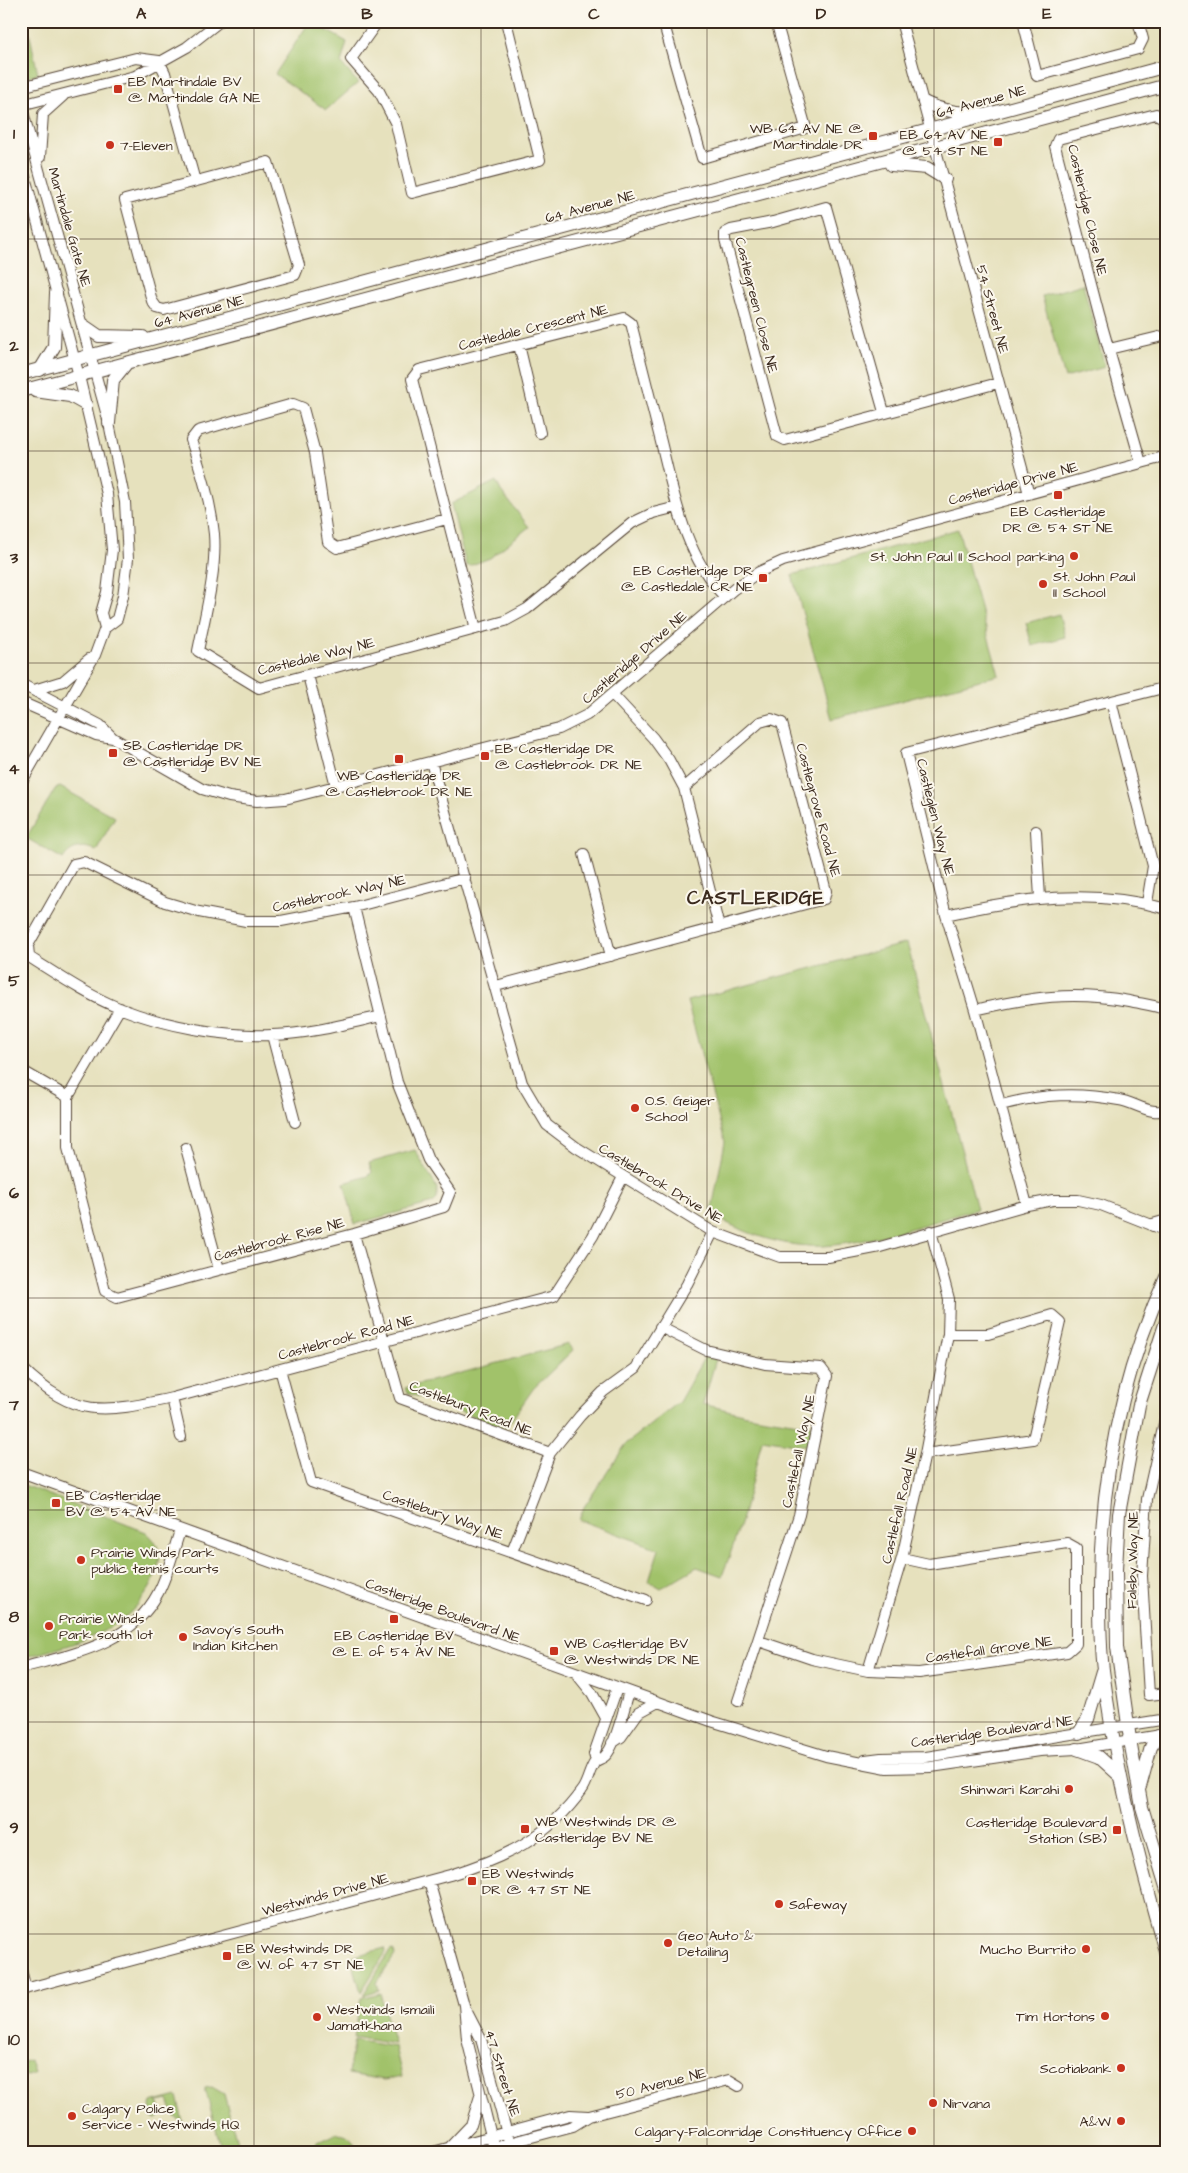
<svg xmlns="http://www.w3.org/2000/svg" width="1188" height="2173" font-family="'Architects Daughter',sans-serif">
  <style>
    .green { fill: #a1c26b; stroke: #6e7644 }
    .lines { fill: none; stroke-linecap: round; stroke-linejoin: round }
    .minor-casing { stroke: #554536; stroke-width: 12 }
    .major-casing { stroke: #554536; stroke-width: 14 }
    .minor { stroke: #fff; stroke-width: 10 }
    .major { stroke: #fff; stroke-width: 12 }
    .grid { fill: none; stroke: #3b2a1e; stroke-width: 1; stroke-opacity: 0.55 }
    .poi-dot { fill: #c8321e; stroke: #fbf7ec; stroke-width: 2 }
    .labels { text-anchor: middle; stroke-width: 4; stroke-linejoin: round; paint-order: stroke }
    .poi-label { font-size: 14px; fill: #3b2a1e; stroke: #fbf7ec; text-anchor: start }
    .street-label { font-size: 14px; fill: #3b2a1e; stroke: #fbf7ec }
    .district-label { font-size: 19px; font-weight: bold; letter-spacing: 1px; fill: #3b2a1e; stroke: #fbf7ec }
    .neatline { fill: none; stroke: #3b2a1e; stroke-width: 2 }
    .grid-label { font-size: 16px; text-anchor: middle; font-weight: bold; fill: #3b2a1e }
  </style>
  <rect width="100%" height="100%" fill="#fbf7ec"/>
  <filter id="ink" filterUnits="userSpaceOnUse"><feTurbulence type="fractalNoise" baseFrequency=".02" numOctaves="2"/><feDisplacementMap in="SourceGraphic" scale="10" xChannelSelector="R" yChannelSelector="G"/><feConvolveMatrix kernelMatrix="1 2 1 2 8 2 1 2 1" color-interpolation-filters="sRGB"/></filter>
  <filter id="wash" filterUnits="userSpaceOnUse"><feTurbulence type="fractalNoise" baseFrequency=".0096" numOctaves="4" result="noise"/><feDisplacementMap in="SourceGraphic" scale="20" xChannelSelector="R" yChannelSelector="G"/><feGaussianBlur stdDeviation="1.12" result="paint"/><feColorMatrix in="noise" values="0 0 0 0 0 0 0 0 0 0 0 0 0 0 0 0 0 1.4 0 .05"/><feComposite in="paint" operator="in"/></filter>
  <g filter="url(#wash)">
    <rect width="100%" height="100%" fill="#e6e1bd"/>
    <path class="green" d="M21,21H27L38,74L21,78Z
      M310,21L347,42L341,63L358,83L326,110L275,74Z
      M1083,284L1105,367L1065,378L1042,296Z
      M496,481L501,491L529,527L490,558L469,566L466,565L451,504Z
      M958,529L999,675L832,719L792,575Z
      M1059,614L1065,637L1032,646L1026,623Z
      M60,787L115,817L96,851C84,844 70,847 63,859L26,838L55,789Z
      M907,943L977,1209C927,1223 875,1242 824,1246C785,1248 744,1234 711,1214L725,1142L687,1001Z
      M415,1150L437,1188V1199L433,1203L355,1224L344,1183L368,1176L372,1172L369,1163Z
      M569,1344L573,1350L533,1389L506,1428L408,1393L405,1388Z
      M705,1356L716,1359L703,1404L747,1415L811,1425L808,1446L762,1439C751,1486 740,1531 722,1576L697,1567L661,1588L649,1581L659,1549L579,1520L584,1507L626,1444L679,1402Z
      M21,1484L146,1532C162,1546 162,1558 155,1576C132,1633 75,1644 21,1658Z
      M385,1948L386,1952L361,1992L351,1957Z
      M393,1950L395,1955L377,1983L379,1990L363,1995L390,1951Z
      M380,1993L394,2044L354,2037L361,1998Z
      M354,2040L395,2047L402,2076L385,2080L348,2074Z
      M30,2060L34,2074L21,2078V2063Z
      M212,2087L224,2094L238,2146L237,2152H222L205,2088Z
      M177,2096L183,2122L174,2116L168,2100L158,2102L161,2115L156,2119L152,2118L150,2106L151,2103Z
      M337,2133C350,2134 354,2140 357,2152H266L296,2149L297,2151L316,2146V2143Z"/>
  </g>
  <g filter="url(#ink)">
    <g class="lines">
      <defs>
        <path id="minor" d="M378,21L351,59L379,91L396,124L412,193L540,160L506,21
          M663,21L702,158L806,128L776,21
          M901,21L1029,494
          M1023,21L1037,76L1138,49L1143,39L1138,21
          M159,61L165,73L195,181
          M21,87L136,58L159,61
          M21,105L109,423L125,502L128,559L123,596L117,619L105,628L95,655L21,783
          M21,105L135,76L187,47L220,21
          M40,157L43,114L63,96
          M21,162L79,376L107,494L112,550L107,592L101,613L105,628
          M268,162L299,265L295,275L164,310L157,308L152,301L125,200Z
          M519,345L540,433
          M1109,349L1167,335
          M884,412L826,207L773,222L731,230L725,233V240L777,436L785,440L998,383
          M1141,463L1099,315L1055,146L1058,139L1156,114L1163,118L1167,133
          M447,519L337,548L328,542L315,453L303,408L293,404L198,431L191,440C201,471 211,502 214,534C217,571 205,615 198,651L259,688L505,621L527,609L632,523L653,513L677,507
          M476,629L412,379L419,370L624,318L631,323C641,363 651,403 661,442C674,495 685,557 725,597
          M308,675L336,786
          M21,684L100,725L113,738L202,789L229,797L257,801L285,799L559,729L587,715L734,589L759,572L783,561L1167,456
          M34,690L63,681L89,659
          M613,695L653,738L669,760L684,788L719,927
          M1111,701L1153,866L1147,903
          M21,702L96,735L113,738
          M431,762L522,1083L547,1125L576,1147L713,1232L780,1257H828L880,1247L1027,1205L1053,1200H1078L1101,1205L1167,1231
          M1036,831L1040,898
          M584,854L611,956
          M946,915C1018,898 1094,888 1167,909
          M496,986L824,899L826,891L782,723L771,719L760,722L684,788
          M120,1008L68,1097V1148L105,1291L117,1297L354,1234L444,1207L450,1192L428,1160L397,1082L354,907
          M975,1010C1030,997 1073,991 1129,1001C1142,1004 1155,1005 1167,1010
          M381,1016C346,1024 309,1034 272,1035C223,1037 165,1026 119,1008C87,995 58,975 29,957L28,945L74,864L84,862L165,902L199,912L246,921H281L354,907L465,878
          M272,1035L295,1122
          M21,1070L68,1097
          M1001,1105C1043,1094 1077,1092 1119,1100C1134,1102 1153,1117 1167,1109
          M186,1148L219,1269
          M1027,1205L975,1010L946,915L906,753L1167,687
          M354,1234L400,1398L550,1453
          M660,1327L706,1350L765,1364L821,1368L827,1376L799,1515L738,1701
          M21,1367C75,1419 103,1413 172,1398L554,1296L593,1236L623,1177
          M280,1369L311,1482L646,1600
          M172,1398L181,1437
          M1167,1410L1147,1499L1142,1576L1149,1695L1167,1693
          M925,1454L1033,1439L1060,1322L1052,1315L988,1334H948
          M21,1472L711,1721L826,1756L887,1768L931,1767L1040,1751L1077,1749L1167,1734
          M512,1552L550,1453L580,1416L603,1392L636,1368L687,1284L713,1232
          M759,1641L812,1659L868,1671L902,1558L925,1454L948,1334L949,1299L931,1231
          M21,1668C72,1654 131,1645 158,1593C168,1575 173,1551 180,1531
          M868,1671L919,1673L1067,1652L1076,1644V1548L1067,1543L929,1564L902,1558
          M575,1672L592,1693L606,1718
          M612,1743L621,1737L638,1713L658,1702
          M865,1760L881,1758L926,1757L1167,1719
          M596,1761L594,1754L617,1688
          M429,1881L464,2005L467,2039L495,2152
          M21,1970L26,1989
          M21,1990L450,1875C504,1858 548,1838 582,1790C588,1782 589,1770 595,1762C598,1759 602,1759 605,1756C616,1746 624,1707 629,1692
          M466,2010L481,2039L512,2152
          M450,2147L471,2125L480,2096
          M433,2152L570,2115L588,2116
          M475,2152L573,2126L589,2116L729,2080L739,2086"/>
        <path id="major" d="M924,102C942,111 958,113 978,113
          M891,165L927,168L945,179
          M83,325L99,336L143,337
          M40,370L54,347L56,293
          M21,374L1167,66
          M21,391L1167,85
          M35,391L70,396L86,405
          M109,423L113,380L126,364
          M1153,1225L1167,1221
          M1167,1275C1120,1377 1099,1486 1100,1598C1100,1622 1100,1646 1103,1670C1115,1768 1140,1864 1167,1958
          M1167,1318L1139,1405L1119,1514L1116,1570L1117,1647L1131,1746L1142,1807L1167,1890
          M1079,1733L1088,1719L1102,1672
          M1077,1749L1099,1757L1120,1776
          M1140,1787L1151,1747L1158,1736"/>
      </defs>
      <use href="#minor" class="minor-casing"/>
      <use href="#major" class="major-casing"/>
      <use href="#minor" class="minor"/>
      <use href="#major" class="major"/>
    </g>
  </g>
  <path class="grid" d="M254,21V2152M481,21V2152M707,21V2152M934,21V2152M21,239H1167M21,451H1167M21,663H1167M21,875H1167M21,1086H1167M21,1298H1167M21,1510H1167M21,1722H1167M21,1934H1167"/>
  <g class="poi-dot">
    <rect x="113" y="84" width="10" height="10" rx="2.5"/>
    <rect x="868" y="131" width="10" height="10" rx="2.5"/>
    <rect x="993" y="137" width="10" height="10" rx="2.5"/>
    <circle cx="110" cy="145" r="5"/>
    <rect x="1053" y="490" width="10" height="10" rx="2.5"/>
    <circle cx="1074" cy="556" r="5"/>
    <rect x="758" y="573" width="10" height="10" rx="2.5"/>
    <circle cx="1043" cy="584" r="5"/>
    <rect x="108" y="748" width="10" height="10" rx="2.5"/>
    <rect x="480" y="751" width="10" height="10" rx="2.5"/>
    <rect x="394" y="754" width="10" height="10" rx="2.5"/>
    <circle cx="635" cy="1108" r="5"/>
    <rect x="51" y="1498" width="10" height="10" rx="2.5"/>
    <circle cx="81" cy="1560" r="5"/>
    <rect x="389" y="1614" width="10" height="10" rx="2.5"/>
    <circle cx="49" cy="1626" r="5"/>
    <circle cx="183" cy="1637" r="5"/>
    <rect x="549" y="1646" width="10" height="10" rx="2.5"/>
    <circle cx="1069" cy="1789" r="5"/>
    <rect x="520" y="1824" width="10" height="10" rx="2.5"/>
    <rect x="1112" y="1825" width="10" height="10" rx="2.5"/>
    <rect x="467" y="1876" width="10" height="10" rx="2.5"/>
    <circle cx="779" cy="1904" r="5"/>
    <circle cx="668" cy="1943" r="5"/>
    <circle cx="1086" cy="1949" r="5"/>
    <rect x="222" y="1951" width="10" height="10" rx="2.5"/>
    <circle cx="1105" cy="2016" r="5"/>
    <circle cx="317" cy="2017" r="5"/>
    <circle cx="1121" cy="2068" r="5"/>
    <circle cx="933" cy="2103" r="5"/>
    <circle cx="72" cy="2116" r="5"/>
    <circle cx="1121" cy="2121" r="5"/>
    <circle cx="912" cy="2131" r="5"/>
  </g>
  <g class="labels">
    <g class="poi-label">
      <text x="128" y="86">EB Martindale BV<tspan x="128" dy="16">@ Martindale GA NE</tspan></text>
      <text x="863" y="133" text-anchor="end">WB 64 AV NE @<tspan x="863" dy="16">Martindale DR</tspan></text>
      <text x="988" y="139" text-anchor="end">EB 64 AV NE<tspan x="988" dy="16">@ 54 ST NE</tspan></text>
      <text x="120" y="150">7-Eleven</text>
      <text x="1058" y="516" text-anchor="middle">EB Castleridge<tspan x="1058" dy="16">DR @ 54 ST NE</tspan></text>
      <text x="1064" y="561" text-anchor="end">St. John Paul II School parking</text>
      <text x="753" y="575" text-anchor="end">EB Castleridge DR<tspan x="753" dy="16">@ Castledale CR NE</tspan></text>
      <text x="1053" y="581">St. John Paul<tspan x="1053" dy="16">II School</tspan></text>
      <text x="123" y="750">SB Castleridge DR<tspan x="123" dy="16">@ Castleridge BV NE</tspan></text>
      <text x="495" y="753">EB Castleridge DR<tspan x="495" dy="16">@ Castlebrook DR NE</tspan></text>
      <text x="399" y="780" text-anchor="middle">WB Castleridge DR<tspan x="399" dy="16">@ Castlebrook DR NE</tspan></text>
      <text x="645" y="1105">O.S. Geiger<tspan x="645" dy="16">School</tspan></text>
      <text x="66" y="1500">EB Castleridge<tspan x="66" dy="16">BV @ 54 AV NE</tspan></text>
      <text x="91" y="1557">Prairie Winds Park<tspan x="91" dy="16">public tennis courts</tspan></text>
      <text x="59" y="1623">Prairie Winds<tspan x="59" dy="16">Park south lot</tspan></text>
      <text x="193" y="1634">Savoy's South<tspan x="193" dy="16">Indian Kitchen</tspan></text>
      <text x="394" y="1640" text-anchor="middle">EB Castleridge BV<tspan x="394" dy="16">@ E. of 54 AV NE</tspan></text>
      <text x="564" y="1648">WB Castleridge BV<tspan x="564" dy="16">@ Westwinds DR NE</tspan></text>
      <text x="1059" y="1794" text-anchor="end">Shinwari Karahi</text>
      <text x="535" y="1826">WB Westwinds DR @<tspan x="535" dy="16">Castleridge BV NE</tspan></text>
      <text x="1107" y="1827" text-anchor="end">Castleridge Boulevard<tspan x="1107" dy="16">Station (SB)</tspan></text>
      <text x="482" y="1878">EB Westwinds<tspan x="482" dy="16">DR @ 47 ST NE</tspan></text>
      <text x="789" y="1909">Safeway</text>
      <text x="678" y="1940">Geo Auto &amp;<tspan x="678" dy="16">Detailing</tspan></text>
      <text x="237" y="1953">EB Westwinds DR<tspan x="237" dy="16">@ W. of 47 ST NE</tspan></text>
      <text x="1076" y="1954" text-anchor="end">Mucho Burrito</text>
      <text x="327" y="2014">Westwinds Ismaili<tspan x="327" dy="16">Jamatkhana</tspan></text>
      <text x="1095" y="2021" text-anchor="end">Tim Hortons</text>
      <text x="1111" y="2073" text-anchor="end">Scotiabank</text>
      <text x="943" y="2108">Nirvana</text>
      <text x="82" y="2113">Calgary Police<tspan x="82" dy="16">Service - Westwinds HQ</tspan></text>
      <text x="1111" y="2126" text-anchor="end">A&amp;W</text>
      <text x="902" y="2136" text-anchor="end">Calgary-Falconridge Constituency Office</text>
    </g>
    <g class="street-label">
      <text transform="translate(981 101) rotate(-15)" y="5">64 Avenue NE</text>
      <text transform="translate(590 206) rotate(-15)" y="5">64 Avenue NE</text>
      <text transform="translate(1088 210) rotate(77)" y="5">Castleridge Close NE</text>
      <text transform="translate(70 227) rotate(74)" y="5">Martindale Gate NE</text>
      <text transform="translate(757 305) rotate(76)" y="5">Castlegreen Close NE</text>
      <text transform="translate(993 309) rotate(75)" y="5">54 Street NE</text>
      <text transform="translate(199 311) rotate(-15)" y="5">64 Avenue NE</text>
      <text transform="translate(533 327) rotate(-14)" y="5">Castledale Crescent NE</text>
      <text transform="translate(1013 483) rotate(-15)" y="5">Castleridge Drive NE</text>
      <text transform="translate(316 656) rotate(-14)" y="5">Castledale Way NE</text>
      <text transform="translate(634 657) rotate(-41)" y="5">Castleridge Drive NE</text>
      <text transform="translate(819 810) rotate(75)" y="5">Castlegrove Road NE</text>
      <text transform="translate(936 817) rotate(76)" y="5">Castleglen Way NE</text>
      <text transform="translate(339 893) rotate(-12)" y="5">Castlebrook Way NE</text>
      <text transform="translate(661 1183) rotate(31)" y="5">Castlebrook Drive NE</text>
      <text transform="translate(279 1239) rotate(-15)" y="5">Castlebrook Rise NE</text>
      <text transform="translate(346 1337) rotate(-15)" y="5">Castlebrook Road NE</text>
      <text transform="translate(471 1408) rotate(21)" y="5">Castlebury Road NE</text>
      <text transform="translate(798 1451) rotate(-78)" y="5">Castlefall Way NE</text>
      <text transform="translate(899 1505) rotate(-77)" y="5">Castlefall Road NE</text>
      <text transform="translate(443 1514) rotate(19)" y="5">Castlebury Way NE</text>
      <text transform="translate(1132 1560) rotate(-89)" y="5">Falsby Way NE</text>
      <text transform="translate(443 1610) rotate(20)" y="5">Castleridge Boulevard NE</text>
      <text transform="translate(989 1649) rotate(-8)" y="5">Castlefall Grove NE</text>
      <text transform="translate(992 1731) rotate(-8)" y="5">Castleridge Boulevard NE</text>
      <text transform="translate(325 1894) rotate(-15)" y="5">Westwinds Drive NE</text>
      <text transform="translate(503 2073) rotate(73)" y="5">47 Street NE</text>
      <text transform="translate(661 2083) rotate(-14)" y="5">50 Avenue NE</text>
    </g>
    <g class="district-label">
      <text x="756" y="904">CASTLERIDGE</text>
    </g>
  </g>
  <rect width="1188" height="2173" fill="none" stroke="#fbf7ec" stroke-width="55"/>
  <rect x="28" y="28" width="1132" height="2118" class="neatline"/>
  <g class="grid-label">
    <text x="141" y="19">A</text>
    <text x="367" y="19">B</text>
    <text x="594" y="19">C</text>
    <text x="821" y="19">D</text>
    <text x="1047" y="19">E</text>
    <text x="14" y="139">1</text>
    <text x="14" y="351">2</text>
    <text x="14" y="563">3</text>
    <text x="14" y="774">4</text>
    <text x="14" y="986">5</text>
    <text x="14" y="1198">6</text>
    <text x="14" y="1410">7</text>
    <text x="14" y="1622">8</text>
    <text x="14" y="1833">9</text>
    <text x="14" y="2045">10</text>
  </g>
</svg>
